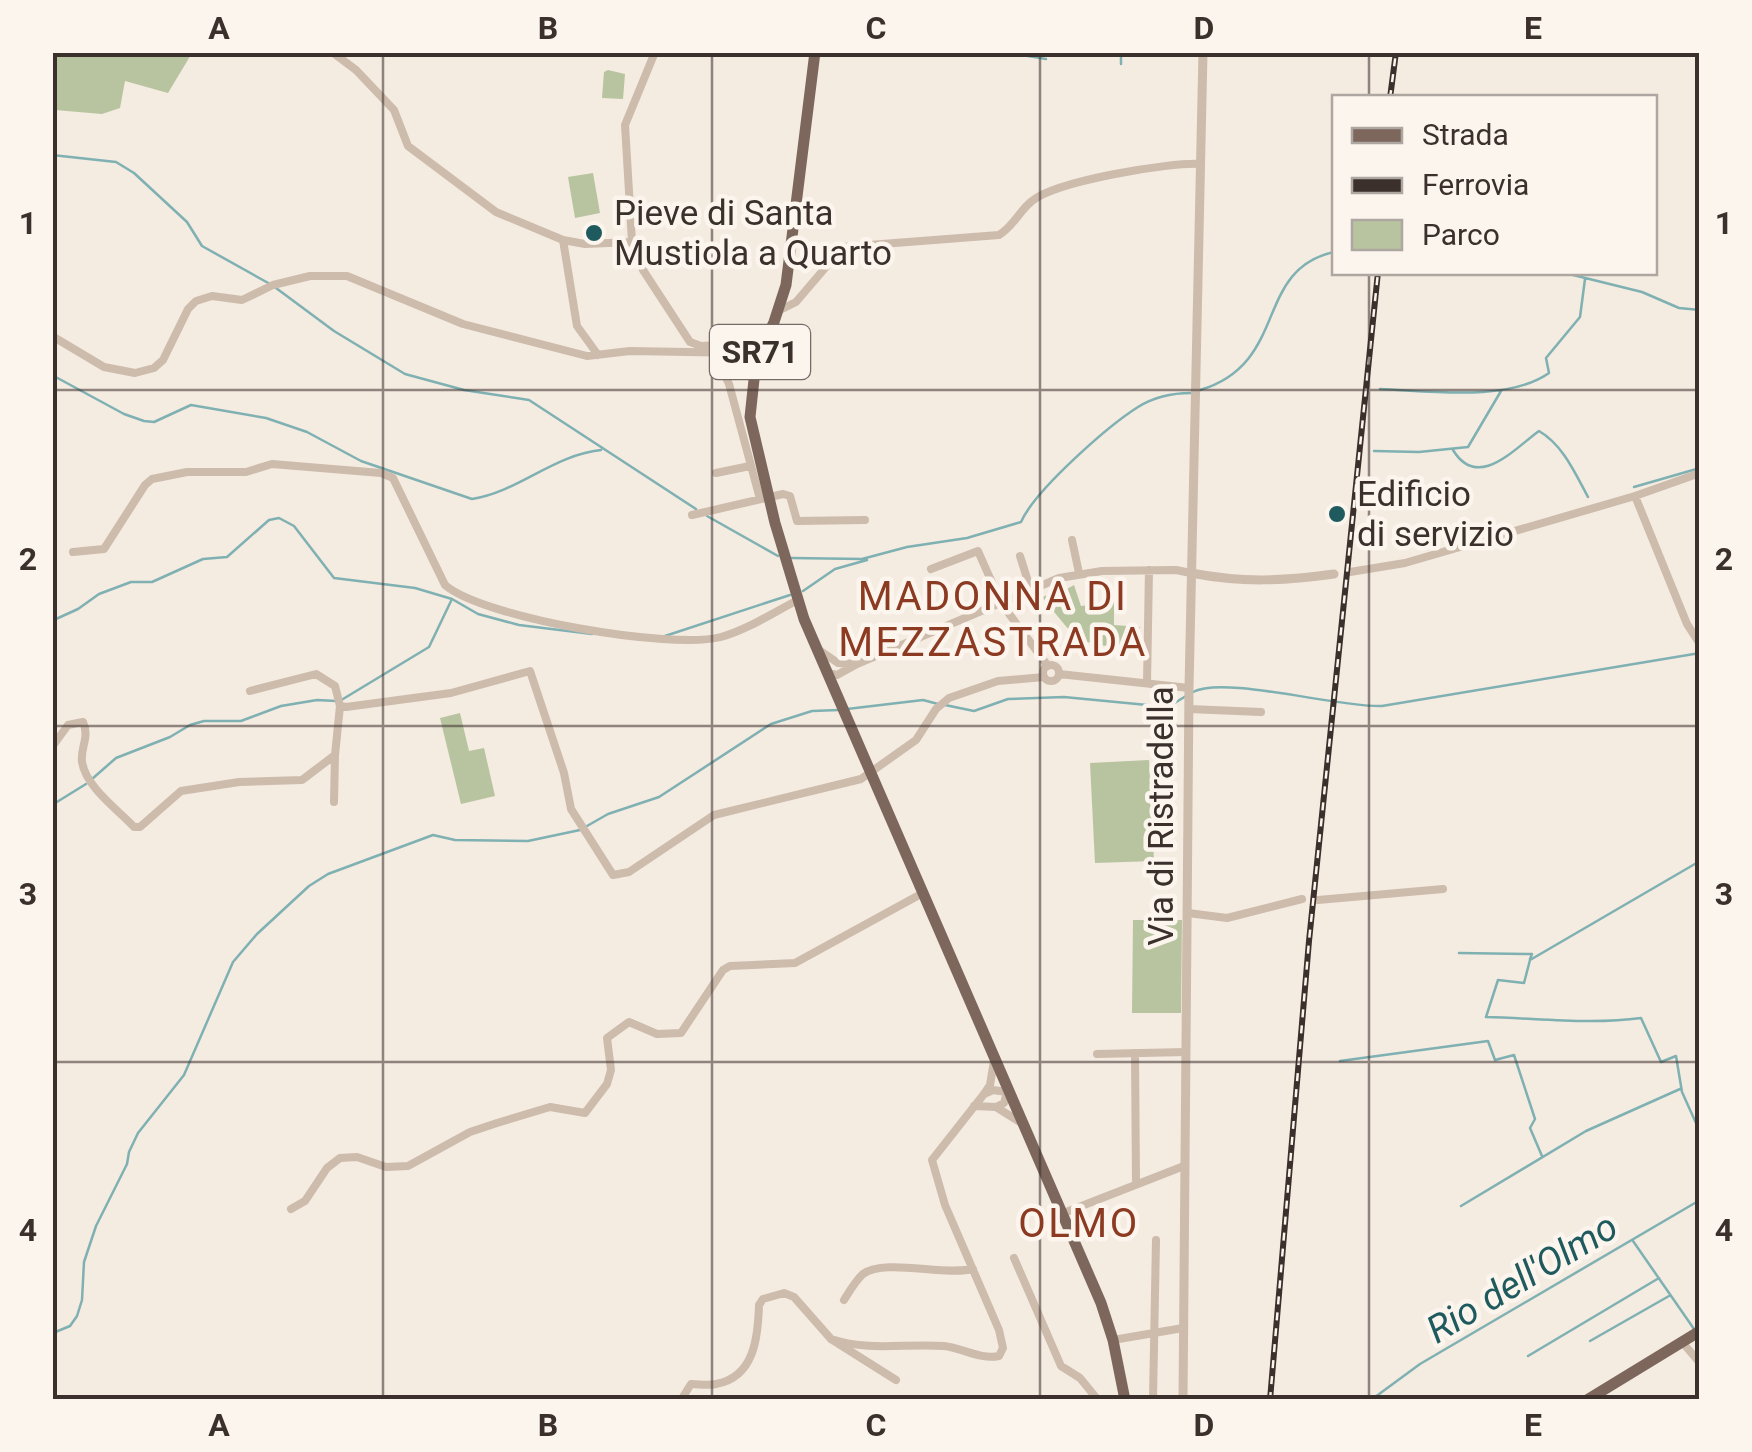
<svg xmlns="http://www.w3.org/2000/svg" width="1752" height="1452" font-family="Roboto,sans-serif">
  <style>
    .green { fill: #b8c4a0 }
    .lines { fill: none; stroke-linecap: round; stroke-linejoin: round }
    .stream { stroke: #7fb0b2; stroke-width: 2.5 }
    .minor { stroke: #cdbbac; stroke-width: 8 }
    .tertiary { stroke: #cdbbac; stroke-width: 9 }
    .primary { stroke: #7d675c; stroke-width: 11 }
    .rail-casing { stroke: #3b302b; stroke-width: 6 }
    .rail { stroke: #fbf5ee; stroke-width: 2.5; stroke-dasharray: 8; stroke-linecap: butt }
    .grid { fill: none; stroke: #3b302b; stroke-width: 2.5; stroke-opacity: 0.55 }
    .poi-dot { fill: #1f5a5e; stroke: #fbf5ee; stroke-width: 4 }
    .labels { text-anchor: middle; stroke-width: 9; stroke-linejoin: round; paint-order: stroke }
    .shield { fill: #fbf5ee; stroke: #756b66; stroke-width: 2.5 }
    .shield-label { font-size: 32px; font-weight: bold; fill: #3b302b }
    .poi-label { font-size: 35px; fill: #3b302b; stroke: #fbf5ee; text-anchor: start }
    .street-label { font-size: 35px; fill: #3b302b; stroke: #fbf5ee }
    .water-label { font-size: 38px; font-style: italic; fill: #1f5a5e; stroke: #fbf5ee }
    .quarter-label { font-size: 40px; letter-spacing: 2.5px; fill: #8c3b22; stroke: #fbf5ee }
    .neatline { fill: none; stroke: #3b302b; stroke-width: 4 }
    .grid-label { font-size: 32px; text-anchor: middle; font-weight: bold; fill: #3b302b }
  </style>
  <rect width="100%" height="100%" fill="#f4ebe1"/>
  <path class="green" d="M53,52H192V53L168,93L125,81L120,108L102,114L55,110L53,121Z
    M608,70L625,74L623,99L602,98L604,72Z
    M593,173L600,213L575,218L568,177Z
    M1074,585L1081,606L1114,602V625L1140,627L1134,639L1140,649C1074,643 1083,647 1042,597L1053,593L1062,596L1065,590Z
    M460,713L469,751L484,748L495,796L461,804L440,718Z
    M1149,760L1154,861L1095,863L1090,763Z
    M1133,920H1182L1181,1013H1132Z"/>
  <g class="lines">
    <path class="stream" d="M1005,52L1046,59
      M1121,64V52
      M52,155L116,162L134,173L187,222L202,246L270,284
      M1561,272L1642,292L1679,308L1700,310
      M276,288L334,331L405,374L464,390L529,400L696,509
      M52,375L124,414L144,421L154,422L191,405L266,418L307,432L361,461L472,499C518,492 553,455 601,450
      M1380,389C1430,391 1508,402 1549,373L1546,358L1580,317L1585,279
      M1200,390C1290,363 1253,270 1334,252
      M1453,450C1478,491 1514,449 1539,431C1563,445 1575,473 1588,497
      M1374,451L1419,452L1468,447L1501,391
      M1634,487L1700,468
      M707,516L778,556
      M791,558L862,559L907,547L967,538L1021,522C1035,490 1108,426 1138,407C1154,397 1174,393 1191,393
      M803,591L835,569L867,560
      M56,619L78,609L99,594L131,582H152L203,559L227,557L269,520L279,518L294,526L334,578L415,588L452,599L478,614L519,625L592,634
      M665,636L790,595
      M1193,692C1223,675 1339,708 1382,706L1700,653
      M343,699L429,647L451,601
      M945,705L974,711L1008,699L1064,697L1168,707L1186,696
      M847,709L923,700L938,704
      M92,779L116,758L170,737L190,725L204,721H241L281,706L317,700L336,701
      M52,805L86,784
      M587,826L608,814L659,797L771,724L812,711L839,710
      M1700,861L1530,960L1524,983L1498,980L1486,1017C1537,1018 1590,1025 1641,1018L1661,1062L1676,1056L1682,1092L1700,1132
      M1459,953L1532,954L1530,959
      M1340,1061L1488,1041L1495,1060L1514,1055L1535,1119L1530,1128L1542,1156
      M1461,1206L1586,1131L1680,1089
      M1633,1241L1694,1329
      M53,1333L70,1326L77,1316L82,1300L84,1262L96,1226L127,1164L129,1152L138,1133L184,1075L233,962L257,934L309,886L328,874L433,835L455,840L528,841L580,830
      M1590,1341L1669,1296
      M1528,1356L1659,1278
      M1371,1400L1420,1364L1700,1200"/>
    <path class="minor" d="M332,52L356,70L394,110L408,146L496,212L563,240L577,326L598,355
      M563,240L585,244L632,242L643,270L690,342L701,346L743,344L749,354
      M632,242L625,125L655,52
      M778,311L796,302L843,247L999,235C1014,226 1019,211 1032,201C1056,181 1169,162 1201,164
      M52,336L104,367L135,373L154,368L163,360L188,309L196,301L212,296L242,300L273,285L310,276H347L463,324L587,356L630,351L744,353L758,357
      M715,355L729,384L760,499
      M716,473L750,466
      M1635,496L1687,624L1700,644
      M692,515L783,494L790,496L797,521L865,520
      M1072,540L1079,573
      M73,552L104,549L145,485L152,479L187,472H246L272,464L381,473L393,478L445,585C483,618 671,650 721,637C747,630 774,612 798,600
      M1020,556L1031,591
      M931,569L978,551L1001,603L1048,666
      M1350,572L1405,563L1635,496L1700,473
      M816,648L838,663L857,664
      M1043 673a8 8 0 1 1 16 0a8 8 0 1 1-16 0Z
      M828,673L837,675L857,664L1059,578L1102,571L1176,570L1191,573
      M1059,674L1189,688
      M1147,683L1149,570
      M250,691L316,674L335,686L340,706L346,707L451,693L530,671L564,773L571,809L613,875L629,872L714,815L861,779L916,740L936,709L949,698L998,681L1044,677
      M1189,709L1261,712
      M52,747L68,725L83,722C90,737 80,748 82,762C86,787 117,809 134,827H140L181,791L239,782L302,780L335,755L340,706
      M334,802L335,755
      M1318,900L1443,889
      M1188,913L1227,918L1302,899
      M1135,1053L1136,1183
      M1097,1054L1186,1052
      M984,1094L993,1090L1007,1092L1004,1103L996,1107
      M974,1106L996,1107L1020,1122
      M291,1209L305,1201L327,1168L340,1158L357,1157L386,1167L408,1166L470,1132L497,1123L550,1107L585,1113L607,1084L611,1070L607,1038L629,1022L657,1034L681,1033L723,970L730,966L795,963L921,894
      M1061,1214L1184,1166
      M1014,1258L1061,1366L1080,1378L1098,1400
      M844,1300C849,1292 856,1280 863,1274C884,1258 944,1276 973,1269
      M831,1339C872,1352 903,1343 944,1346C963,1348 980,1360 999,1356L1003,1348L999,1330L945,1205L932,1160L984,1094L990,1085L994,1061
      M1113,1340L1183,1328
      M1682,1342L1700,1363
      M681,1400L691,1384C699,1384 708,1386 716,1384C755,1377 758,1336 759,1305L763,1299L784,1293L794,1297L831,1339L896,1380
      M1153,1400L1156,1240"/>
    <path class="tertiary" d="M1191,573C1243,583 1283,581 1334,574
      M1183,1400L1189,688L1203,52"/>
    <path class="primary" d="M815,52L786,285L774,322L756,361L750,417L775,523L804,619L1101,1303L1113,1340L1125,1400
      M1587,1400L1700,1331"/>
    <defs>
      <path id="rail" d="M1390,98L1396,52
        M1270,1400L1309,941L1378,272"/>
    </defs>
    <use href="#rail" class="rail-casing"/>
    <use href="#rail" class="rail"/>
  </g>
  <path class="grid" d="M383,52V1400M712,52V1400M1040,52V1400M1369,52V98M1369,272V1400M52,390H1700M52,726H1700M52,1062H1700"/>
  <g class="poi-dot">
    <circle cx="594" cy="233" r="10"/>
    <circle cx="1337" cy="514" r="10"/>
  </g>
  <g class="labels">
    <rect class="shield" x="710" y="325" width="100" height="54" rx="8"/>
    <g class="shield-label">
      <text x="760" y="363">SR71</text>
    </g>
    <g class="poi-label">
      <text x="614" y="225">Pieve di Santa<tspan x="614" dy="40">Mustiola a Quarto</tspan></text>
      <text x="1357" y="506">Edificio<tspan x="1357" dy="40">di servizio</tspan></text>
    </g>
    <g class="street-label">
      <text transform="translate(1161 816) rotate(-90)" y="12">Via di Ristradella</text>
    </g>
    <g class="water-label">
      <text transform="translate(1522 1278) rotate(-31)" y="13">Rio dell'Olmo</text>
    </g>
    <g class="quarter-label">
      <text x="993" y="610">MADONNA DI<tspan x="993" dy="46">MEZZASTRADA</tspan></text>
      <text x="1079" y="1237">OLMO</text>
    </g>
  </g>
  <rect width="1752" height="1452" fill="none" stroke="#fbf5ee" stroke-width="110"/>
  <rect x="1332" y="95" width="325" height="180" fill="#fbf5ee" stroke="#aea6a0" stroke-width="2.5"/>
  <rect x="1352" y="128" width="50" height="15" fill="#7d675c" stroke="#aea6a0" stroke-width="2.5"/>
  <text x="1422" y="145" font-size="30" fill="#3b302b">Strada</text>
  <rect x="1352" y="178" width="50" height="15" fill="#3b302b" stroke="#aea6a0" stroke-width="2.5"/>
  <text x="1422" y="195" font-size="30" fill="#3b302b">Ferrovia</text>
  <rect x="1352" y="220" width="50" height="30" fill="#b8c4a0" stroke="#aea6a0" stroke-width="2.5"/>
  <text x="1422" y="245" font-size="30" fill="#3b302b">Parco</text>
  <rect x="55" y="55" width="1642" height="1342" class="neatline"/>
  <g class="grid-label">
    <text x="219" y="39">A</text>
    <text x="548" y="39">B</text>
    <text x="876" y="39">C</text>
    <text x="1204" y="39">D</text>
    <text x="1533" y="39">E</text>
    <text x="28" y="234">1</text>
    <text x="1724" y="234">1</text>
    <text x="28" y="570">2</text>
    <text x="1724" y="570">2</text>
    <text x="28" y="905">3</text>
    <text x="1724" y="905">3</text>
    <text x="28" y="1241">4</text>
    <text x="1724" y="1241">4</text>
    <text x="219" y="1436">A</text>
    <text x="548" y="1436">B</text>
    <text x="876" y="1436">C</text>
    <text x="1204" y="1436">D</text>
    <text x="1533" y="1436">E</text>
  </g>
</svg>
